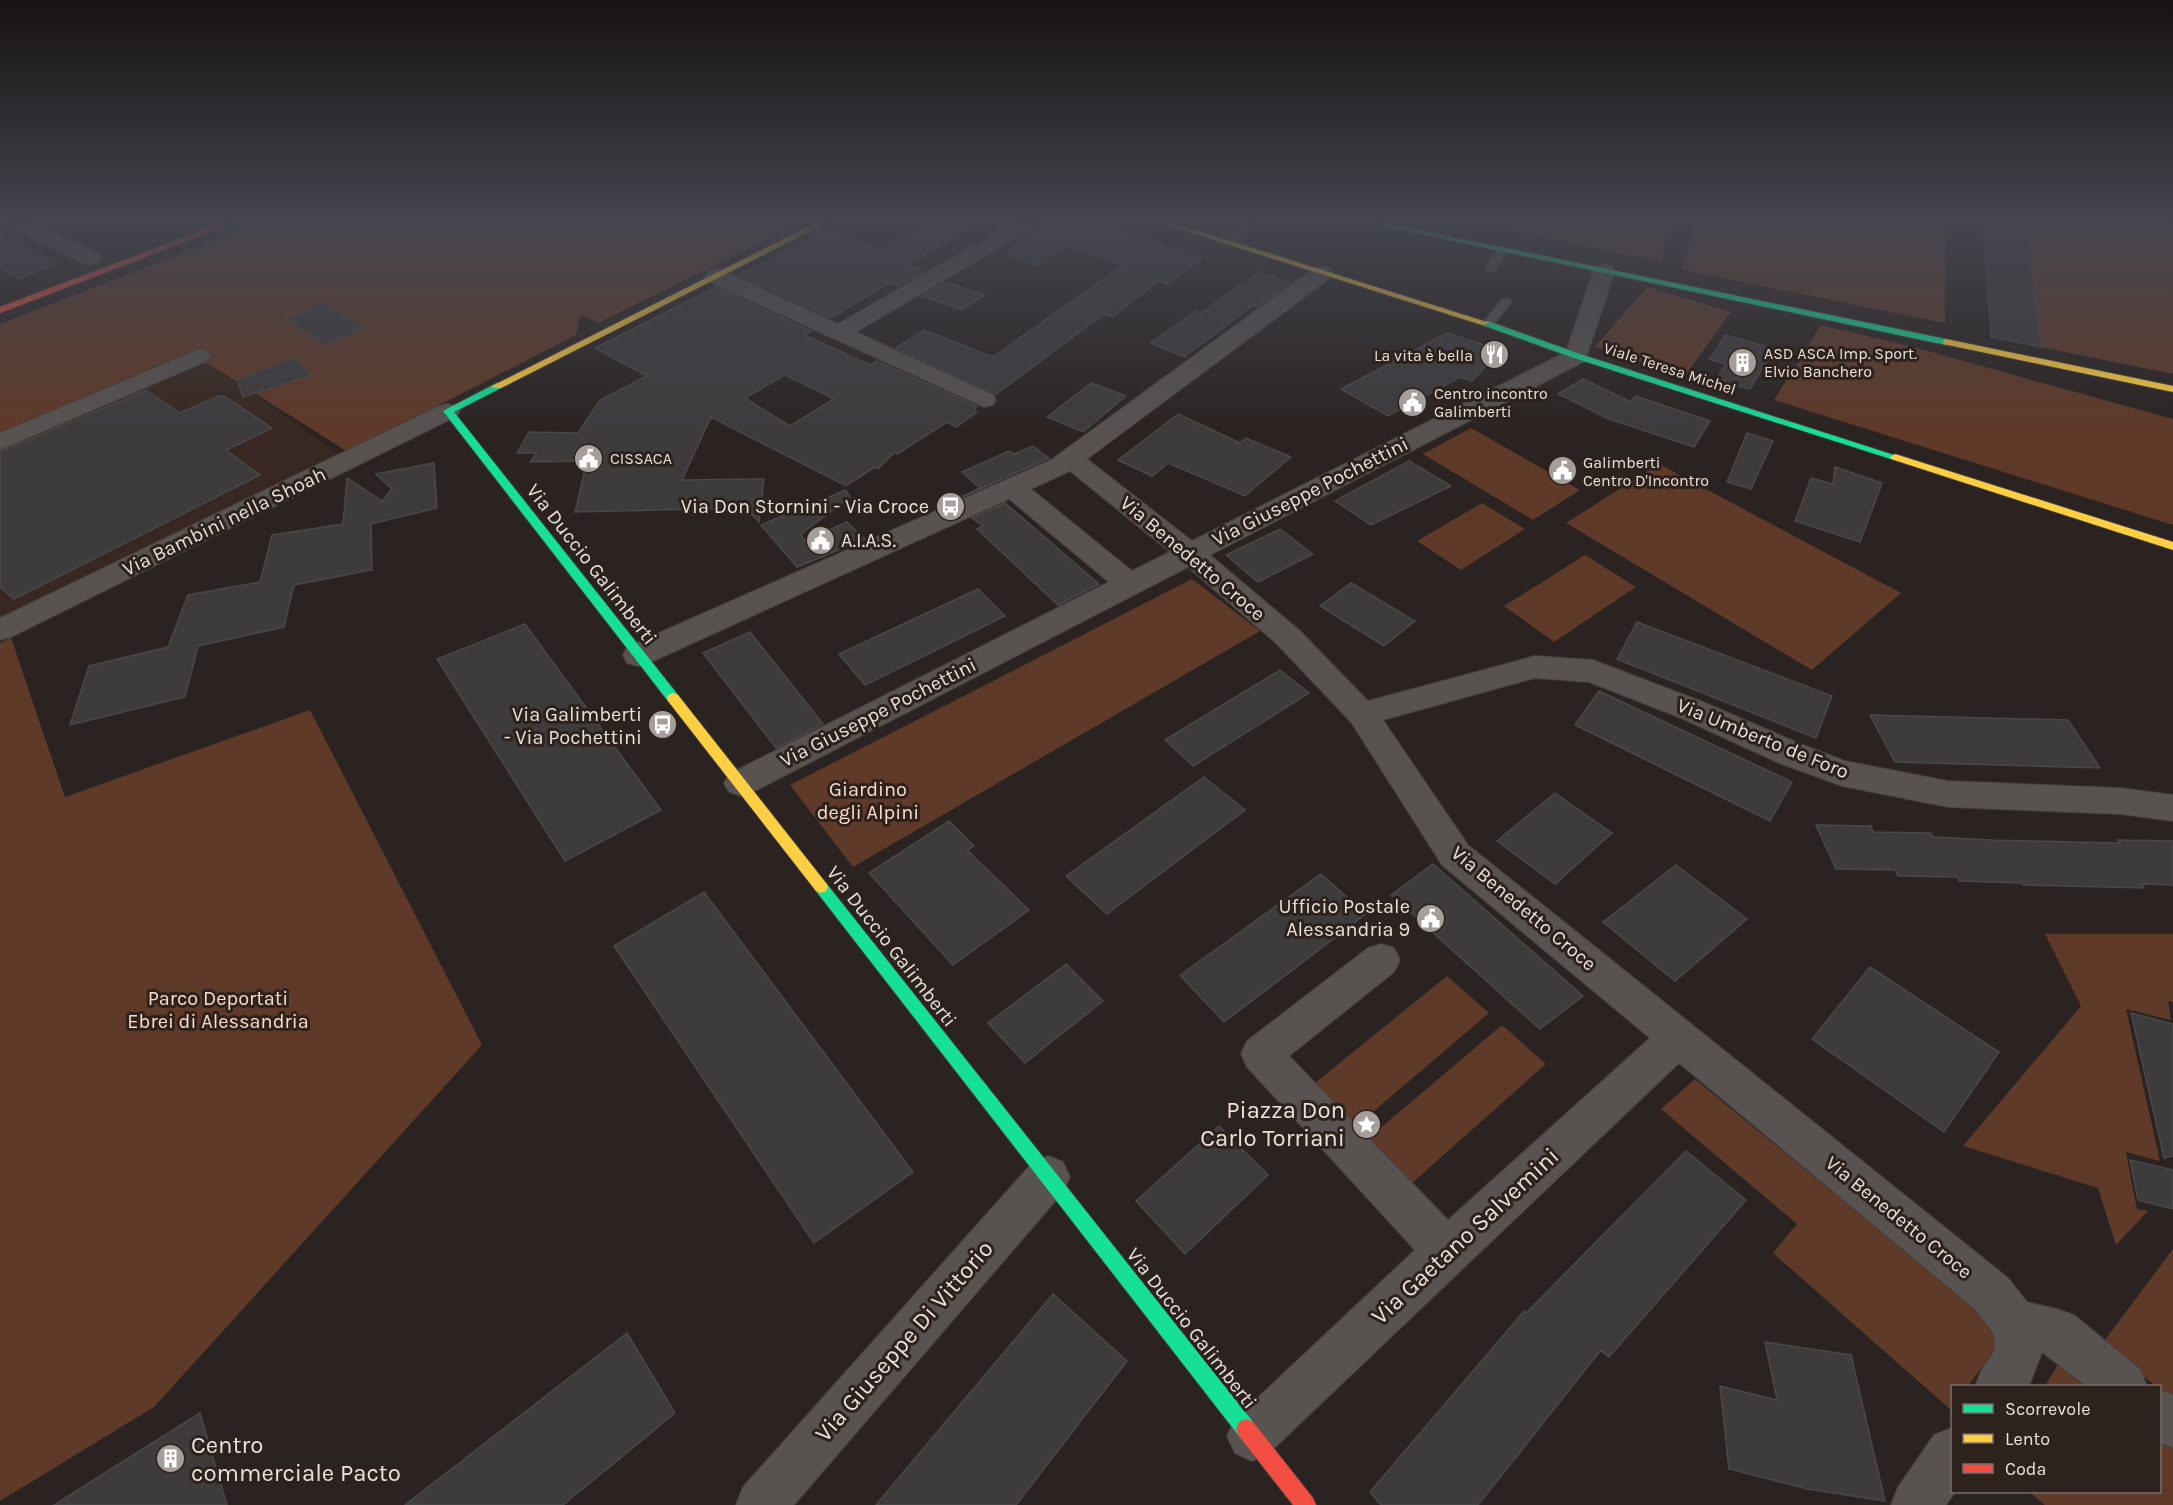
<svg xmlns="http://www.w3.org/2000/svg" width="2173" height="1505" font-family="Karla,sans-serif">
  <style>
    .built { fill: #382821 }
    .green { fill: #603a29 }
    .building { fill: #3d3b3c; stroke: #4a4849; stroke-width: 1.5; fill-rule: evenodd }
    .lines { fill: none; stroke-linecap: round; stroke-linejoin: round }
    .lane-casing { stroke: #453f3d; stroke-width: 3 }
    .street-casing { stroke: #453f3d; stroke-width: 2 }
    .fast-casing { stroke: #453f3d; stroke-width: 2 }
    .slow-casing { stroke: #453f3d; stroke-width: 2 }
    .jam-casing { stroke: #453f3d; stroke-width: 2 }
    .lane { fill: #585351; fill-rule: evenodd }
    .street { fill: #585351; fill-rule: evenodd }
    .fast { fill: #16e098; fill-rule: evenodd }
    .slow { fill: #ffcf43; fill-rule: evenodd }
    .jam { fill: #f24e42; fill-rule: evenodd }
    .labels { text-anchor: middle; stroke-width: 6; stroke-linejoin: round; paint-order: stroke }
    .far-poi-label { font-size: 16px; fill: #e9e1dd; stroke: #2e221d; text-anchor: start }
    .far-street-label { font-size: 16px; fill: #e9e1dd; stroke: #2e221d }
    .street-label { font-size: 20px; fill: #e9e1dd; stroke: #2e221d }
    .poi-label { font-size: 20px; fill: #e9e1dd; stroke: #2e221d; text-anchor: end }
    .park-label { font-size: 20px; fill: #fedaca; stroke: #2e221d }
    .near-poi-label { font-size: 24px; fill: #e9e1dd; stroke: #2e221d; text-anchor: end }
    .near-street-label { font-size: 24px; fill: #e9e1dd; stroke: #2e221d }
  </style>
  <rect width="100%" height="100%" fill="#2a2321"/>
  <path class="built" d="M205,361L341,455L0,624V449Z"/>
  <path class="green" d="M265,221H804L598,323L581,314L576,335L348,452L194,355L161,364L0,433V324Z
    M1460,221H1673L1661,262Z
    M1696,221H1905L1946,229L1945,323L1682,270Z
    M1966,221H2173V374L1991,337L1983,225Z
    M1647,287L1731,312L1685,376L1595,347Z
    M1821,325L1917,348L2173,419V525L1774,400Z
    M1471,428L1580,490L1533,520L1423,454Z
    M1659,464L1901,593L1812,670L1566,523Z
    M1482,503L1525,529L1461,570L1417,541Z
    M1585,555L1636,587L1554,642L1504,606Z
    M1192,579L1260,631L853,867L790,785Z
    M11,638L65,797L310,710L482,1045L154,1407L0,1501V643Z
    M2045,934H2173V1002L2168,1001L2171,1020L2126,1009L2160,1161L2126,1152L2137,1209L2148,1211L2116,1245L2098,1188L1963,1146L2081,1006Z
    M1447,976L1489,1013L1361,1122L1354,1123L1315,1083Z
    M1502,1025L1546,1064L1412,1183L1371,1141V1136Z
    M1695,1079L2006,1334L1968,1386H1952L1951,1410L1773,1253L1797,1224L1661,1109Z
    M2173,1249V1400L2160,1389V1386H2156L2102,1344Z
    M2066,1351L2108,1386H2045Z
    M2160,1429L2173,1439V1505H2045L2029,1492H2160Z"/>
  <path class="building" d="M932,221H980L909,265L921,269L918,271L922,273L898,286L888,283L831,318L739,275L827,230L883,251Z
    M1055,221H1090L1202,258L1168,284L1159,281L1112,317L1104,314L995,395L896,348L924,330L993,357L1123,265L1065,246L1037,265L1005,254Z
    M1983,221H2027L2041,347L1991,337Z
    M0,233L58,263L20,279L0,268Z
    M1259,272L1290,283L1257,307L1254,305L1184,357L1150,343L1196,311L1201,313Z
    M946,282L984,295L962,310L922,296Z
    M716,287L811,331L804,335L870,365L877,361L977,406L974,411L977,412L956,427L947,422L897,454L895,452L878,469L875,467L846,486L711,417L682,480L764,479L759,522L746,508L575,512L587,461L530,462L537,453H517L529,432L578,433L600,400L647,376L595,348ZM785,375L834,399L790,426L745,398Z
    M324,303L363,328L325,345L286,319Z
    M1447,333L1500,350L1472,381L1460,377L1388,416L1341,389Z
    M1726,335L1774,349L1750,389L1716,379L1726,364L1709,359Z
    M294,358L311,375L243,397L237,380Z
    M1583,379L1631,402L1635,396L1710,421L1694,447L1609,419L1558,394Z
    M1091,383L1126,396L1083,432L1047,417Z
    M146,390L180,413L219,396H224L272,428L226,450L260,475L14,599L0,587V452Z
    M1178,414L1240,443L1246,438L1291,457L1245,496L1168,463L1152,476L1118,460Z
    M1747,433L1773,441L1751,489L1727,482Z
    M1033,446L1049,458L951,502L980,488L962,472L1009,451L1014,454Z
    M1409,461L1451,486L1371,525L1335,501Z
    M434,463L437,508L371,524L372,570L294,585L284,627L198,646L185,697L70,725L89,666L168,647L188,595L260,582L272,535L343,524L347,478L382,501L392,489L376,474Z
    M1835,467L1882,483L1860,542L1795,521L1811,478L1833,484Z
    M846,490L850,497L801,534L805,541L847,522L865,539L797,567L761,525Z
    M1005,503L1099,584L1058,605L977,529L983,526L972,518Z
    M1280,529L1313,554L1258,582L1226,555Z
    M1351,583L1415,621L1384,646L1320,606Z
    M978,589L1005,616L865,685L839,654Z
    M1637,622L1832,696L1816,738L1617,659Z
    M525,624L661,810L565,861L437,659Z
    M750,632L823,724L776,748L703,653Z
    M1280,670L1309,693L1193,766L1165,740Z
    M1599,691L1792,782L1770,821L1575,725Z
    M1870,715L2068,720L2100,768L1895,762Z
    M1204,777L1245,810L1107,914L1066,876Z
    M1555,793L1612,833L1555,884L1497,841Z
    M949,821L974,846L967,850L1029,910L953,965L869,873Z
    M1816,825L1871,826L1873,832L1931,833L1933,837L1992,840L2120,843L2118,840L2173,841V885L2141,884L2144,888L2023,885L2022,883L1959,881L1957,877L1898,876L1895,870L1836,869Z
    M1433,864L1583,996L1540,1029L1391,895Z
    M1676,865L1747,919L1675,981L1603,922Z
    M1321,874L1366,914L1224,1022L1180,975Z
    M704,892L913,1172L814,1243L614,946Z
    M1066,964L1103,1001L1025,1063L988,1023Z
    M1870,967L1999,1052L1944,1132L1812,1039Z
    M2131,1013L2173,1024V1156L2164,1158Z
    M1219,1126L1268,1175L1185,1254L1136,1201Z
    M1686,1151L1746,1200L1609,1357L1601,1350L1478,1505H1381L1370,1492L1524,1311L1526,1313Z
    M2130,1160L2173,1170V1209L2138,1200Z
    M1053,1294L1127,1361L1016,1505H876Z
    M627,1333L675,1413L563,1505H405Z
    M1765,1342L1851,1355L1885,1501L1808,1489L1729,1469L1720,1386L1777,1400Z
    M200,1413L227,1505H54Z"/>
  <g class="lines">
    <defs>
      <path id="lane" d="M1248,221H1259L1235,246H1227V242Z
        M1503,247L1508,250L1495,269L1494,271H1486L1485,269L1499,248Z
        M1506,299L1512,302L1510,304L1492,326H1484L1482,324L1502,300Z"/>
      <path id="street" d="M1,221H28L98,253L101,258L98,263L90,264L82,263L4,225Z
        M1016,221H1041L1038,225L856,332L993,395L996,400L993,405L984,407L708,281L705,276L708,271L716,269L724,271L838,324Z
        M1604,265L1612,266L1615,271L1585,361L1210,555L1299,630L1368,701L1535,656L1593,660L1703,702L1803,745L1845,761L1948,781L2120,788L2173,795V821L2120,814L1948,807L1842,786L1779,763L1681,718L1589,682L1535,678L1383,720L1468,845L2008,1278L2027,1302L2057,1309L2074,1315L2140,1369L2147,1386H2086L2042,1352L2029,1386H1975L1982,1369L1995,1350L1994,1334L1976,1310L1679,1063L1269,1453L1252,1461L1235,1453L1227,1436L1235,1419L1415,1250L1247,1067L1241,1054L1247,1041L1368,948L1381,944L1394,948L1400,960L1394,972L1289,1056L1448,1220L1650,1038L1442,865L1351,722L1277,644L1188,567L753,792L741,796L729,792L724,783L729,774L1109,582L1009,499L649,663L638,666L627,663L623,655L627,647L1051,460L1314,268L1322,267L1330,268L1333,273L1330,278L1087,459L1192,541L1566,352L1593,271L1596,266ZM1070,471L1170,552L1132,571L1031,489Z
        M199,349L207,351L211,356L207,361L0,450V433Z
        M448,404L457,406L460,411L457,416L11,637L0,640V618L439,406Z
        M1048,1156L1063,1162L1070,1177L1063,1192L794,1505H736L743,1487L1033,1162Z
        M2160,1390L2173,1395V1448L2160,1443Z
        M1952,1428V1492H1955L1946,1505H1891L1898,1487L1934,1435Z"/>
      <path id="fast" d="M1358,221H1375L1946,339L1951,342L1946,345Z
        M1482,321H1488L1580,354L1900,457L1899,459H1891L1574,358L1482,325Z
        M497,383L502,386L501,388L454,412L678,695L679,698L678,701H668L443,411Z
        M821,881L826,883L1253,1422L1256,1429L1253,1436L1246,1439L1239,1436L816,891L814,887L816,883Z"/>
      <path id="slow" d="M819,221H830L501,388H493L492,386Z
        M1154,221H1167L1490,323L1482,325Z
        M1946,339L2173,386V392L1943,344V340Z
        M1895,454L2173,542V550L1891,459L1890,457Z
        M673,693L678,695L826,883L828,887L826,891L821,893L816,891L668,701L667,698L668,695Z"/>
      <path id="jam" d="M227,221H239L0,313V307Z
        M1246,1419L1253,1422L1313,1498L1316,1505H1293L1239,1436L1236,1429L1239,1422Z"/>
    </defs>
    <use href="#lane" class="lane-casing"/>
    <use href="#street" class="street-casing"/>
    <use href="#fast" class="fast-casing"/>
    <use href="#slow" class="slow-casing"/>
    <use href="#jam" class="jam-casing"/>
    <use href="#lane" class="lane"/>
    <use href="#street" class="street"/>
    <use href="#fast" class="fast"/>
    <use href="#slow" class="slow"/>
    <use href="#jam" class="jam"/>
  </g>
  <linearGradient id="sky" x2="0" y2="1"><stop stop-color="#171312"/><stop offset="0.51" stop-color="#44454e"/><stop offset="1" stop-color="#44454e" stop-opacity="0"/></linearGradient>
  <rect width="2173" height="432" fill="url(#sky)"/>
  <defs>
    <symbol id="restaurant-disc" viewBox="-11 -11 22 22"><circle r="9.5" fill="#a69e9b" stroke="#2e221d"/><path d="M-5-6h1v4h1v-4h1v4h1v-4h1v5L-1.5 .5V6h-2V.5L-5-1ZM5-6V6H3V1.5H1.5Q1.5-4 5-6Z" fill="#fff"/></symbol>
    <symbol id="building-disc" viewBox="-11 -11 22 22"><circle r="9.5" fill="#a69e9b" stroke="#2e221d"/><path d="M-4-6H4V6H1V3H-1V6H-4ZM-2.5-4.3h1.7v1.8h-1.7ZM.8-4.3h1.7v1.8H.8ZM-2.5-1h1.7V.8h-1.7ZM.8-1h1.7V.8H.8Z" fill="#fff"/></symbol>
    <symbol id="civic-disc" viewBox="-11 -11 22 22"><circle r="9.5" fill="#a69e9b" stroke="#2e221d"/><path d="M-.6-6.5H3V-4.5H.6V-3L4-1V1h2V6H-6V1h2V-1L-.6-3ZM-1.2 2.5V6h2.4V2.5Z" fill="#fff"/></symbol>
    <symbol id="bus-disc" viewBox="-11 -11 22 22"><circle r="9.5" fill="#a69e9b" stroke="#2e221d"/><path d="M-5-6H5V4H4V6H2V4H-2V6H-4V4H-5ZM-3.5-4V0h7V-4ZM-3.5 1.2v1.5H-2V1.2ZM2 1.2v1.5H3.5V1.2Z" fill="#fff"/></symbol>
    <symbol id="sight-disc" viewBox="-11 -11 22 22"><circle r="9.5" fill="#a69e9b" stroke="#2e221d"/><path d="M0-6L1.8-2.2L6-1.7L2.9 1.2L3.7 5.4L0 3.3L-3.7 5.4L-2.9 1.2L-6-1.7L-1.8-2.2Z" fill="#fff"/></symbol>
  </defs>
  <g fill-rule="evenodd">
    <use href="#restaurant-disc" x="1478" y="338" width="33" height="33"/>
    <use href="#building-disc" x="1726" y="346" width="33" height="33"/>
    <use href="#civic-disc" x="1396" y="386" width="33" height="33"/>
    <use href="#civic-disc" x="572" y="442" width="33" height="33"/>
    <use href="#civic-disc" x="1546" y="454" width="33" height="33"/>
    <use href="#bus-disc" x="934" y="490" width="33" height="33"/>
    <use href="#civic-disc" x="804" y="524" width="33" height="33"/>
    <use href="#bus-disc" x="646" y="708" width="33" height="33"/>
    <use href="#civic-disc" x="1414" y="902" width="33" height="33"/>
    <use href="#sight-disc" x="1350" y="1108" width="33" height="33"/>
    <use href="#building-disc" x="154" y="1442" width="33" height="33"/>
  </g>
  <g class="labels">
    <g class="far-poi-label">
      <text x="1764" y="359">ASD ASCA Imp. Sport.<tspan x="1764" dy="18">Elvio Banchero</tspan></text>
      <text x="1473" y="361" text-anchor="end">La vita è bella</text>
      <text x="1434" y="399">Centro incontro<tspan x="1434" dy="18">Galimberti</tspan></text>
      <text x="610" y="464">CISSACA</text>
      <text x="1583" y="468">Galimberti<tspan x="1583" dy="18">Centro D'Incontro</tspan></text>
    </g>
    <g class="far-street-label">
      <text transform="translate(1670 368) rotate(18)" y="6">Viale Teresa Michel</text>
    </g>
    <g class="street-label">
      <text transform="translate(1310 491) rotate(-27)" y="7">Via Giuseppe Pochettini</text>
      <text transform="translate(224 521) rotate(-26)" y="7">Via Bambini nella Shoah</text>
      <text transform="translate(1193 558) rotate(40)" y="7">Via Benedetto Croce</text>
      <text transform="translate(592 564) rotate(52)" y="7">Via Duccio Galimberti</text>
      <text transform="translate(878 712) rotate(-27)" y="7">Via Giuseppe Pochettini</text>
      <text transform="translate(1763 738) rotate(22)" y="7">Via Umberto de Foro</text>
      <text transform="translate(1524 908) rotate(40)" y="7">Via Benedetto Croce</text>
      <text transform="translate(892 946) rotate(52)" y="7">Via Duccio Galimberti</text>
      <text transform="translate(1899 1217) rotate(39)" y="7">Via Benedetto Croce</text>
      <text transform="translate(1192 1328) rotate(52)" y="7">Via Duccio Galimberti</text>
    </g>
    <g class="poi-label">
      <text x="929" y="513">Via Don Stornini - Via Croce</text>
      <text x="841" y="547" text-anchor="start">A.I.A.S.</text>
      <text x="642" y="721">Via Galimberti<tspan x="642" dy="23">- Via Pochettini</tspan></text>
      <text x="1410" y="913">Ufficio Postale<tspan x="1410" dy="23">Alessandria 9</tspan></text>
    </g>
    <g class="park-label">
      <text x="868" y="796">Giardino<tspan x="868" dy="23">degli Alpini</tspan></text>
      <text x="218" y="1005">Parco Deportati<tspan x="218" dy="23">Ebrei di Alessandria</tspan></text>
    </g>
    <g class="near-poi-label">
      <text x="1345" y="1118">Piazza Don<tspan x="1345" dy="28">Carlo Torriani</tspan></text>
      <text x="191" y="1453" text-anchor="start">Centro<tspan x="191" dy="28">commerciale Pacto</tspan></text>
    </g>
    <g class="near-street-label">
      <text transform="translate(1465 1236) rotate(-43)" y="8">Via Gaetano Salvemini</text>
      <text transform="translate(904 1341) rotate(-49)" y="8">Via Giuseppe Di Vittorio</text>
    </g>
  </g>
  <rect x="1951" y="1385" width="210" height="108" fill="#2e221d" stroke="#796e6a" stroke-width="1.5"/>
  <rect x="1963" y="1404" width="30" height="9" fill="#16e098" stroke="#796e6a" stroke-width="1.5"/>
  <text x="2005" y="1415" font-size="18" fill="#e9e1dd">Scorrevole</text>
  <rect x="1963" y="1434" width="30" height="9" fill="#ffcf43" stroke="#796e6a" stroke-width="1.5"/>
  <text x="2005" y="1445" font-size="18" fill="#e9e1dd">Lento</text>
  <rect x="1963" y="1464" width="30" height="9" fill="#f24e42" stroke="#796e6a" stroke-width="1.5"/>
  <text x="2005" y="1475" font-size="18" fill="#e9e1dd">Coda</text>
</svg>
